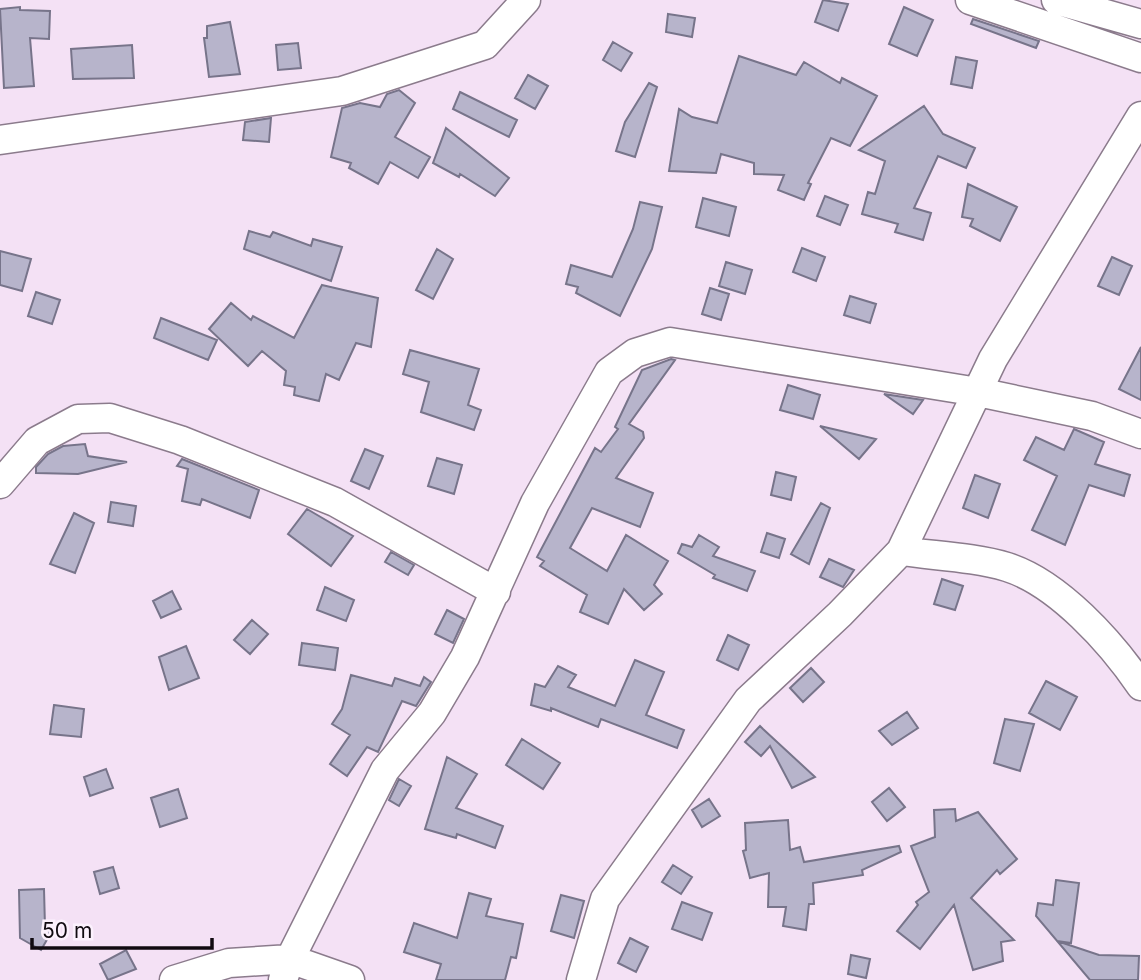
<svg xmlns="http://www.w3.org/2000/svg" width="1141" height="980" font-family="Inter,sans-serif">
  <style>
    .building { fill: #b7b4cb; stroke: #77748a; stroke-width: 2 }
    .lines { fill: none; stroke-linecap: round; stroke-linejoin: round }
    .street-casing { stroke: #8b7b8c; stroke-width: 31 }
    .street { stroke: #fff; stroke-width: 28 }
  </style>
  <rect width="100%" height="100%" fill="#f4e1f5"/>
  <path class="building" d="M823,0L848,4L838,31L815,22Z
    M20,7V10L50,11L49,39L30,38L34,86L4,88L0,9Z
    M904,7L933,20L917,56L889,44Z
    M668,14L695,18L692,37L666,32Z
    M973,19L1039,41L1036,48L971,24Z
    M230,22L240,74L209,77L204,38H207V26Z
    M613,42L632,53L621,71L603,60Z
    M298,43L301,68L278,70L276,45Z
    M132,45L134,78L73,79L71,49Z
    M739,56L796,75L804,62L840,83L842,78L877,96L850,146L831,138L808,183L811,184L804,200L778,190L784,175L754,174V163L721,154L716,173L669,171L679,109L692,117L717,123Z
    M956,57L977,61L972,88L951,84Z
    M528,75L548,86L535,109L515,98Z
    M649,83L657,87L635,157L616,151L625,122Z
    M399,90L415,103L395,137L430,157L418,178L390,162L378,184L349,168L351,163L331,157L342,108L360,103L380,107L387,94Z
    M460,92L517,120L509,137L453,109Z
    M924,106L943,134L975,148L966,168L938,156L914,208L931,213L923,240L895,232L898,224L862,214L868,192L875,194L885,161L859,150Z
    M271,118L269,142L243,140L245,122Z
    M446,128L509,178L495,196L460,174L459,177L433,163Z
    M968,184L1017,207L1000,241L970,226L973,219L962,217Z
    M825,196L848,205L840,225L817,216Z
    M703,198L736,207L729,236L696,227Z
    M640,202L662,207L652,249L620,316L576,293L578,287L566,284L571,265L612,277L633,229Z
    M249,231L270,237L273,232L311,246L313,239L342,247L331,281L244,249Z
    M802,248L825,257L816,281L793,272Z
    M437,249L453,259L433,299L416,290Z
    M0,251L31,259L22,291L0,285Z
    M1112,257L1132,266L1119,295L1098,286Z
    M726,262L752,270L745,294L719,286Z
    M322,285L378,298L371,347L356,343L339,380L326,374L319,401L294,395L295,387L284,385L286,371L262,351L248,366L209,329L231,303L251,320L253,316L294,338Z
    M710,288L729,294L721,320L702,314Z
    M36,292L60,300L52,324L28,316Z
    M850,296L876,304L870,323L844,315Z
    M161,318L217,340L208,360L154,338Z
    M1141,347V400L1119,389Z
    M410,350L479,369L468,405L481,410L474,430L421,412L429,382L403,374Z
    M671,359L675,360L629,424L643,432L644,438L616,478L653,493L640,527L592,508L570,548L607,571L626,535L668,561L654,585L662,594L644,610L624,589L608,624L580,612L587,595L540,566L544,561L537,557L595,448L601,452L618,429L615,427L642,370Z
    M788,385L820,395L813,419L780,410Z
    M884,394L923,400L913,414Z
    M820,426L876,439L859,459Z
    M1074,429L1104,442L1095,464L1130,475L1124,496L1089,485L1065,545L1032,530L1057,476L1024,460L1036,437L1064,450Z
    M85,444L88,456L127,462L78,474L36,473V467L48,454L63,446Z
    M365,449L383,456L369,489L351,481Z
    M437,458L462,465L454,494L428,486Z
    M182,459L259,490L250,518L202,499L200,505L182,501L188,469L177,466Z
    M776,472L796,477L791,500L771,495Z
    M975,475L1000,484L988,518L963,508Z
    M111,502L136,506L133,526L108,522Z
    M821,503L830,508L809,564L791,554Z
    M307,509L353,536L331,566L288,534Z
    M74,513L94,523L75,573L50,564Z
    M767,533L785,539L779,558L761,552Z
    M699,535L719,547L713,556L755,571L747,591L713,578L715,575L678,553L682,544L692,547Z
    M391,552L414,565L408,575L385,562Z
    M829,559L854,570L843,587L820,577Z
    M942,579L963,586L955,610L934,604Z
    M325,587L354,600L346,621L317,610Z
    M172,591L181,609L161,618L153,601Z
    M447,610L464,619L453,643L435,634Z
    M252,620L268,634L250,654L234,640Z
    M728,635L749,645L738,670L717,660Z
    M302,643L338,648L335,670L299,665Z
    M186,646L199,678L169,690L159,657Z
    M635,660L664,672L646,715L684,730L677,748L601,719L598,727L551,708V711L531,705L535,684L545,687L558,666L576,675L568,687L615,706Z
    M811,668L824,682L803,702L790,688Z
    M351,675L392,686L395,678L420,686L424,677L431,682L416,706L402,701L378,752L367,747L347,776L330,764L350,735L332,724L342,709Z
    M1046,681L1077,697L1060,730L1029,713Z
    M54,705L84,709L81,737L50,734Z
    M907,712L918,728L892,745L879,731Z
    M1005,719L1034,724L1020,771L994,763Z
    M760,726L763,729L815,777L792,788L770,746L761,756L745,742Z
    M522,739L560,763L543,789L506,765Z
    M447,757L477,774L456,808L503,826L495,848L457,834L456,838L425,829Z
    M106,769L113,788L90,796L84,777Z
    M399,779L411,786L399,806L389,800Z
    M889,788L905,807L887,821L872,802Z
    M178,789L187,818L160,827L151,798Z
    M709,799L720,816L702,827L692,810Z
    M955,809L956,821L978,812L1017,859L1000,874L997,870L971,898L1014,940L1001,942L1003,961L973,970L954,905L920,949L897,931L918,905L916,902L929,892L911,846L935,837L934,810Z
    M788,820L790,850L800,847L804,862L899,846L901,852L862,870L863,875L813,883L814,904H809L806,930L783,926L786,907H768L769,873L750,878L743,851L746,850L745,823Z
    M673,865L692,877L681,894L662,882Z
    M113,867L119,888L100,894L94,872Z
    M1056,880L1079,883L1071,943L1057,941L1099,955L1139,956L1138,980H1090L1036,916L1038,903L1053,905Z
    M44,889L45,927L52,931L41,950L20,938L19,890Z
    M469,893L491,899L486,916L523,924L516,958L511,957L505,980H436L441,964L404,952L414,923L457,938Z
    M561,895L584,901L574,938L551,931Z
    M682,902L712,913L702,940L672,929Z
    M630,938L648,947L636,972L618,963Z
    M126,950L136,969L108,980L100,964Z
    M851,955L870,959L866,978L848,974Z"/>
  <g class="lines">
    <defs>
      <path id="street" d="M970,0L1141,58
        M1056,0L1141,24
        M0,140L342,91L485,45L526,0
        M0,484L37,441L78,419L110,418L180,440L335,502L496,592
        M901,551C935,556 974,557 1007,567C1058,583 1111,642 1141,686
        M174,980L229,963L290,959L350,980
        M283,980L290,959L385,770L432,713L465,657L535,503L609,372L635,353L670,342L978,392L1092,416L1141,434
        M581,980L605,899L748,700L840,614L901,551L993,359L1141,116"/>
    </defs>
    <use href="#street" class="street-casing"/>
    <use href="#street" class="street"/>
  </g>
  <path d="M32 938v10h180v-10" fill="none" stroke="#100a10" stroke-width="3.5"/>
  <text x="42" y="938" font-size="21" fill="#100a10" stroke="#fcf1fd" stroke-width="5" paint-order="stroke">50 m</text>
</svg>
